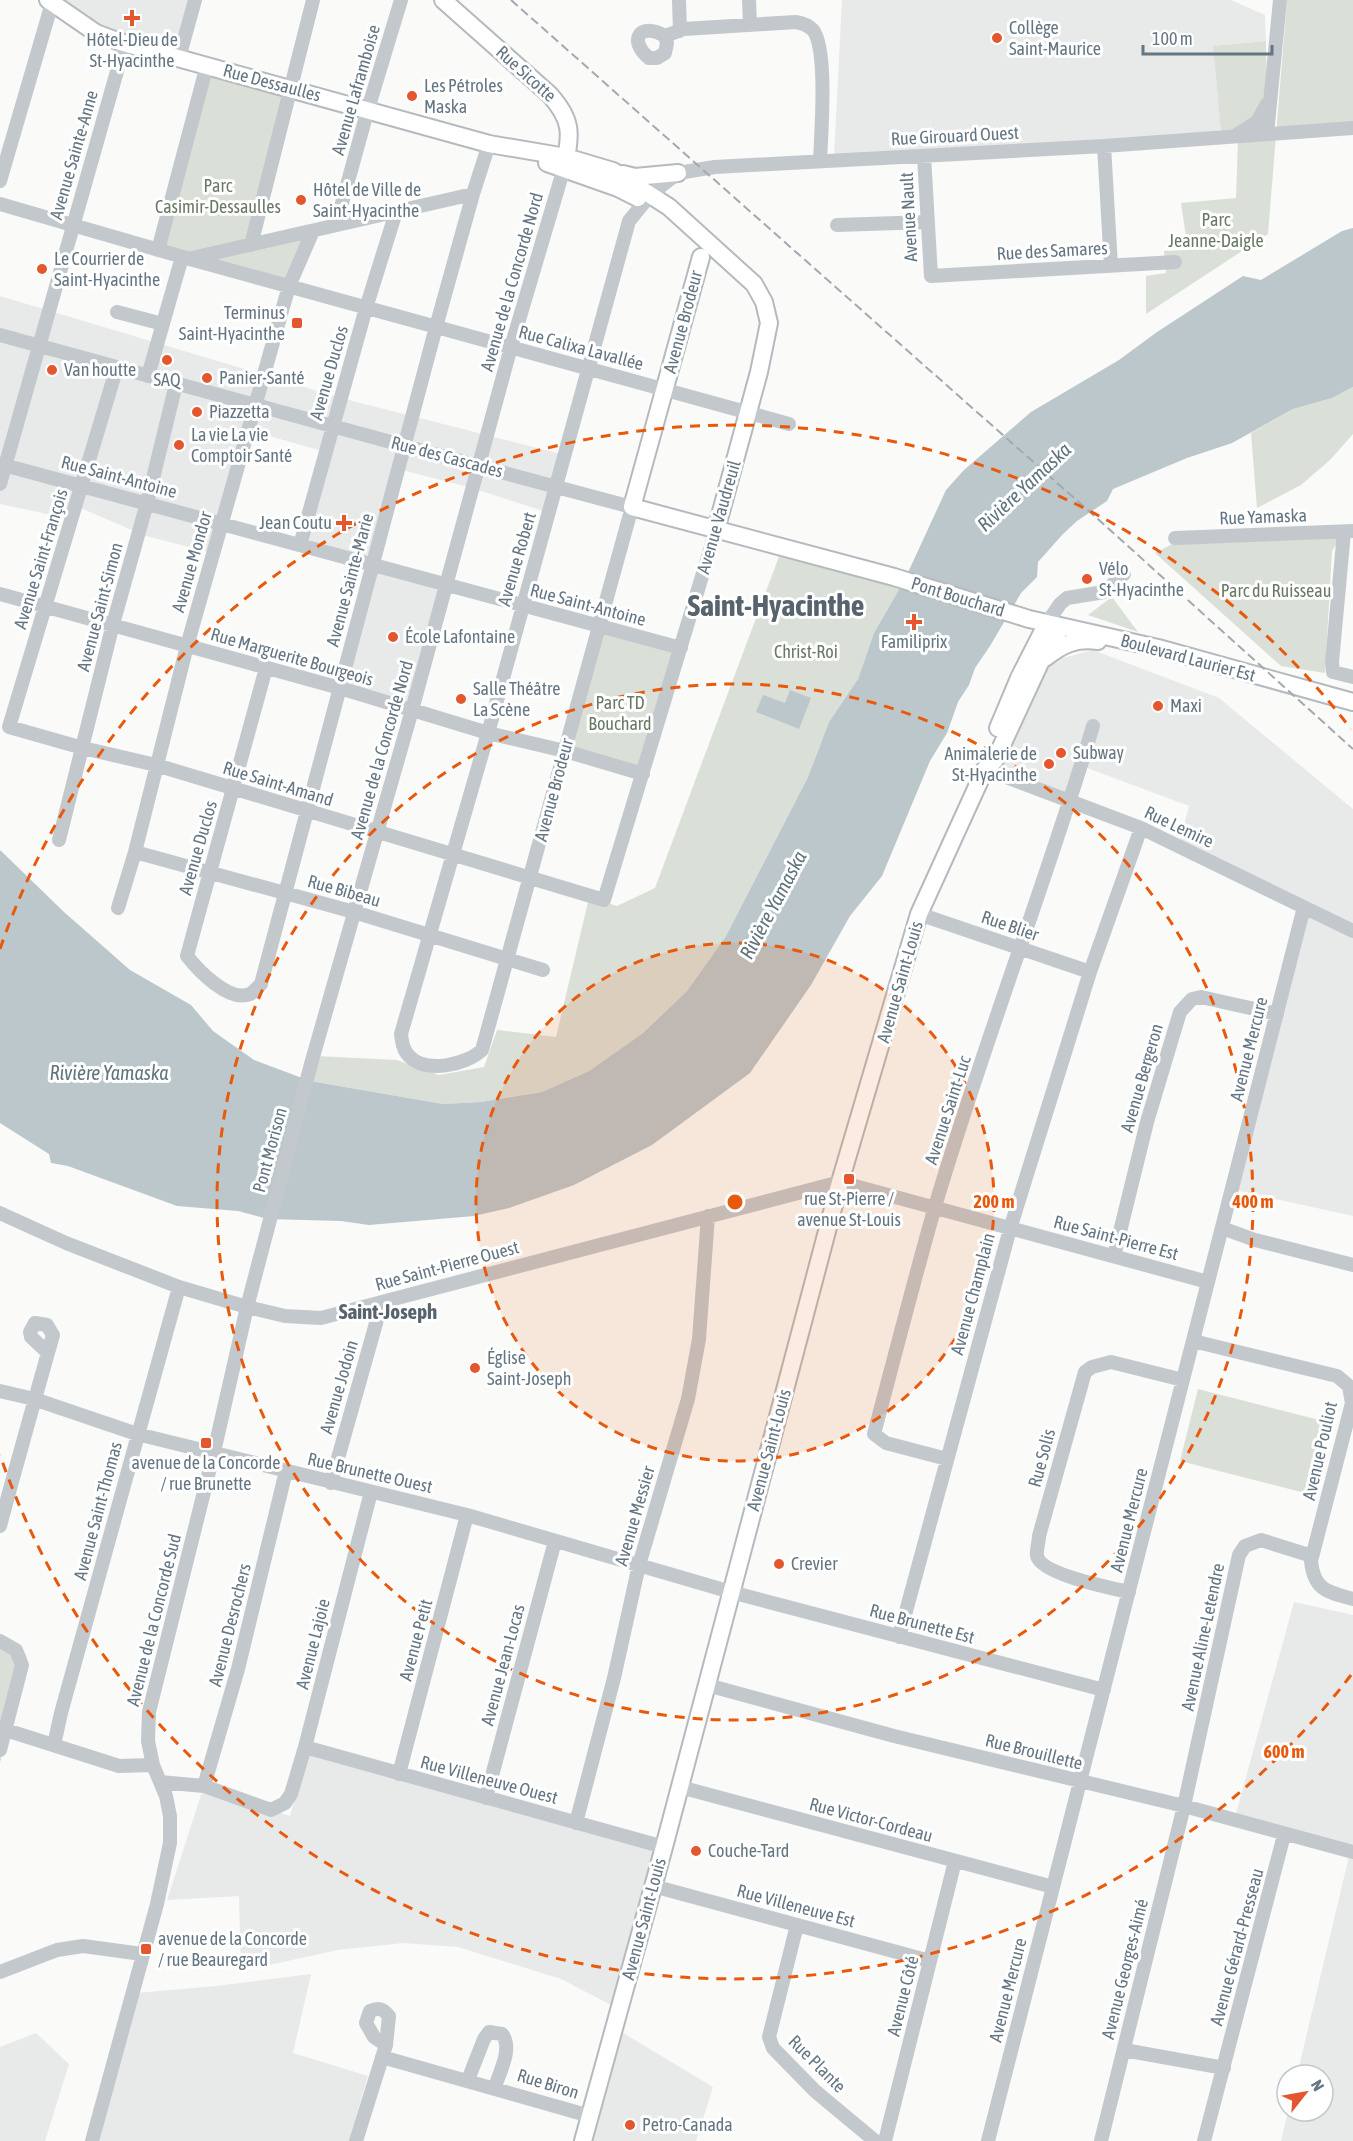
<svg xmlns="http://www.w3.org/2000/svg" width="1353" height="2141" font-family="'Asap Condensed',sans-serif">
  <style>
    .built { fill: #e8e9e9 }
    .green { fill: #dadfd7 }
    .water { fill: #bbc7cb }
    .lines { fill: none; stroke-linecap: round; stroke-linejoin: round }
    .major-casing { stroke: #b5babe; stroke-width: 20 }
    .minor { stroke: #c3c8cc; stroke-width: 14 }
    .major { stroke: #fff; stroke-width: 16 }
    .rail { stroke: #a2aab0; stroke-width: 2; stroke-dasharray: 9 4.5; stroke-linecap: butt }
    .ring { fill: none; stroke: #e8590c; stroke-width: 3; stroke-dasharray: 10 8 }
    .poi-dot { fill: #e4572e; stroke: #fff; stroke-width: 2 }
    .labels { text-anchor: middle; stroke-width: 6; stroke-linejoin: round; paint-order: stroke }
    .poi-label { font-size: 18px; fill: #657683; stroke: #fff; text-anchor: start }
    .street-label { font-size: 18px; fill: #657683; stroke: #fff }
    .park-label { font-size: 18px; fill: #687a64; stroke: #fff }
    .water-label { font-size: 20px; font-style: italic; fill: #60757c; stroke: #fff }
    .quarter-label { font-size: 21px; font-weight: bold; fill: #57646e; stroke: #fff }
    .town-label { font-size: 30px; font-weight: bold; fill: #57646e; stroke: #fff }
    .centre { fill: #e8590c; stroke: #fff; stroke-width: 3 }
    .ring-label { font-size: 18px; text-anchor: middle; font-weight: bold; fill: #e8590c; stroke: #fff; stroke-width: 6; stroke-linejoin: round; paint-order: stroke }
  </style>
  <rect width="100%" height="100%" fill="#fafaf8"/>
  <path class="built" d="M48,0H195L179,58L96,33Z
    M842,0H1231L1265,15L1266,41L1213,46L1221,133L834,156Z
    M0,296L341,398L565,455L546,512L472,488L398,469L373,565L446,585L412,710L340,688L372,565L300,545L326,452L248,430L213,553L146,536L76,506L71,519L0,504Z
    M1093,650L1219,698L1353,809V1216L1235,1190L1305,911L1178,848L1189,806L1082,766L1071,800L992,771L1048,662Z
    M1294,1602L1353,1615V2141H1281L1288,2111H1323V2075H1297L1350,1852L1235,1817Z
    M308,1753L664,1847L619,2009L561,1979L458,1947L403,1943L338,1950L241,1971L239,1896L167,1900L204,1786L290,1816Z
    M311,1974L293,2053L368,2076L349,2141H96L137,1993L216,1986Z
    M615,2028L713,2087L696,2141H587Z
    M36,2033L69,2064L45,2141H0V2047Z"/>
  <path class="green" d="M1287,0H1353V129L1276,135L1268,234L1146,314V276L1166,273L1164,251L1188,250L1181,203L1236,198L1238,139L1276,135Z
    M1266,41C1266,61 1269,104 1256,119C1248,127 1232,131 1221,133L1213,46Z
    M207,65L291,88L251,245L190,259L158,250Z
    M306,236L286,281L206,260Z
    M1353,387V434L1330,460L1301,485L1257,508L1251,433L1293,409L1332,398Z
    M1341,536L1332,551L1325,673L1281,666L1155,553L1174,543Z
    M783,546L905,579L874,633L858,679L829,722L808,777L726,936L687,991L643,1033L589,1071L542,1092L481,1102L443,1104L310,1081L316,1056L397,1060L439,1075L484,1067L497,1030L556,1037L589,898L617,906L655,888Z
    M1112,597L1138,632L1088,615Z
    M602,624L682,646L646,777L566,753Z
    M1198,1389L1331,1423L1313,1495L1180,1461Z
    M0,1644L26,1654L0,1763Z"/>
  <path class="water" d="M1353,228V387L1332,398L1293,409L1232,443L1187,458L1113,489L1107,501L1077,521L1063,534L1038,562L1037,577L1021,593L990,646L975,668L969,685L958,702L947,733L930,761L882,876L850,916L811,985L750,1073L652,1145L574,1185L509,1208L474,1216L369,1225L341,1221L268,1219L238,1211L177,1206L68,1166L51,1163L49,1154L0,1123V850L64,912L130,970L191,1005L213,1031L254,1060L310,1081L443,1104L481,1102L542,1092L589,1071L643,1033L687,991L726,936L808,777L829,722L858,679L874,633L905,579L946,490L964,470L1031,412L1119,360L1157,332L1243,276L1261,280L1342,231Z
    M790,690L811,698L799,729L756,712L763,695L785,703Z"/>
  <g class="lines">
    <defs>
      <path id="major" d="M48,0L96,33L120,42L489,144L566,157L613,171L669,207L754,284L764,302L769,323L759,372L716,530
        M443,0L549,94C572,119 572,134 564,166
        M547,163L618,188L638,198
        M623,174L635,177L678,173
        M701,257L632,507L894,577L1029,619L1158,648L1353,702
        M1045,658C1063,644 1076,638 1098,641
        M998,728L1019,678L1047,623
        M583,2141L664,1847L840,1182L919,914L985,769L995,760L1040,663L1061,627"/>
    </defs>
    <use href="#major" class="major-casing"/>
    <path class="minor" d="M679,0L680,31
      M749,0L750,25
      M665,36L667,43L665,53L657,58H649C628,41 639,21 665,36L684,29L796,22C802,23 808,25 813,30C828,49 821,135 820,161
      M179,58L195,0
      M1238,134L1257,122L1267,104
      M1267,134L1280,0
      M1104,146L1111,266
      M924,156L931,276L1175,262
      M0,181L52,3
      M0,204L190,259L789,424
      M336,225L368,109L401,0
      M837,225L928,222
      M251,245L313,0
      M158,250L207,65
      M192,258L473,194
      M117,312L163,324
      M0,335L478,466L486,468L624,505L632,507L482,1050C466,1065 426,1074 409,1056C403,1050 402,1042 401,1034L488,733L629,221L651,194L678,173L715,167L1104,146L1353,128
      M117,367L9,727L83,748L156,765L604,900L716,530
      M148,376L182,257
      M0,464L681,648
      M0,484L125,43
      M1344,532L1332,662L1333,672L1353,677
      M1175,538L1353,531
      M300,545L366,308L396,212
      M0,594L340,688L488,733L565,751L643,774
      M1047,623L1060,604L1067,598L1104,592L1124,574
      M266,668L187,956C198,970 229,1003 250,994C254,992 258,987 261,984L436,327L473,194L489,144
      M985,769L1141,828L1353,931
      M59,840L113,624L147,503L176,384
      M135,852L354,912L543,970
      M118,908L135,852L187,646L289,286L313,231
      M919,914L1090,972
      M0,1213L66,1243L179,1287L247,1307L285,1316L321,1318L840,1182L1208,1282
      M1222,1228L1255,1240L1353,1265
      M1114,1256L1147,1122L1180,1012L1192,999L1201,997L1277,1014
      M1193,1341L1337,1376L1349,1386L1352,1403L1311,1561C1314,1590 1327,1592 1353,1599
      M0,1391L34,1399L137,1434L467,1515L731,1592L1104,1690
      M947,1459L886,1443L874,1434C894,1359 913,1284 934,1210C982,1047 1044,889 1093,726
      M331,1483L382,1302
      M0,1526C17,1462 35,1399 53,1335L47,1325L35,1323L30,1332L31,1337L48,1353
      M1129,1592C1111,1588 1041,1574 1037,1556C1036,1550 1039,1542 1039,1536L1085,1372L1092,1367L1111,1362L1183,1380
      M899,1637L1010,1229L1090,972L1141,828
      M0,1641L16,1650L22,1665L0,1750
      M707,1685L894,1736L1184,1806L1353,1852
      M6,1730L119,1766L153,1765
      M54,1745L61,1713L179,1287
      M305,1747L664,1847
      M399,1774L467,1515
      M160,1782L204,1786L271,1810L285,1803L291,1794L305,1747L371,1492
      M204,1786L238,1669L286,1471
      M680,1787L1053,1887
      M486,1798L555,1541
      M576,1823L614,1678L639,1565L688,1399L699,1339L708,1216
      M653,1886L930,1961
      M797,1925L769,2037L773,2048L815,2091L875,2141
      M0,1972L57,1950L83,1946L142,1954
      M1124,2050L1224,2068
      M382,2057L590,2116
      M468,2080L484,2039L489,2032L502,2034C513,2048 500,2071 495,2087
      M92,2141L157,1904L170,1843V1816L166,1796L153,1765L148,1741L149,1712L214,1452L247,1307L311,1064L412,710L511,347L564,168
      M356,2141L386,2045L389,2016C383,2009 379,2007 370,2011L366,2023L374,2037L386,2045
      M885,2141L955,1861
      M988,2141L1304,907
      M1101,2141L1184,1806L1239,1555L1245,1546L1261,1540L1312,1556
      M1204,2141L1284,1835"/>
    <use href="#major" class="major"/>
    <path class="rail" d="M511,0L1099,520L1353,749"/>
  </g>
  <circle cx="735" cy="1202" r="259" fill="#e8590c" fill-opacity=".12"/>
  <g class="ring">
    <circle cx="735" cy="1202" r="259"/>
    <circle cx="735" cy="1202" r="518"/>
    <path d="M1351 1675A777 777 0 0 1 0 1455M0 949A777 777 0 0 1 1351 729"/>
  </g>
  <g class="poi-dot">
    <path d="M129 9h6v6h6v6h-6v6h-6v-6h-6v-6h6z"/>
    <circle cx="997" cy="38" r="6"/>
    <circle cx="412" cy="96" r="6"/>
    <circle cx="301" cy="200" r="6"/>
    <circle cx="42" cy="269" r="6"/>
    <rect x="291" y="317" width="12" height="12" rx="3"/>
    <circle cx="167" cy="360" r="6"/>
    <circle cx="52" cy="370" r="6"/>
    <circle cx="207" cy="378" r="6"/>
    <circle cx="197" cy="412" r="6"/>
    <circle cx="179" cy="445" r="6"/>
    <path d="M341 514h6v6h6v6h-6v6h-6v-6h-6v-6h6z"/>
    <circle cx="1087" cy="579" r="6"/>
    <path d="M911 613h6v6h6v6h-6v6h-6v-6h-6v-6h6z"/>
    <circle cx="393" cy="637" r="6"/>
    <circle cx="461" cy="699" r="6"/>
    <circle cx="1158" cy="706" r="6"/>
    <circle cx="1061" cy="753" r="6"/>
    <circle cx="1049" cy="764" r="6"/>
    <rect x="843" y="1173" width="12" height="12" rx="3"/>
    <circle cx="475" cy="1368" r="6"/>
    <rect x="200" y="1437" width="12" height="12" rx="3"/>
    <circle cx="779" cy="1564" r="6"/>
    <circle cx="696" cy="1851" r="6"/>
    <rect x="140" y="1943" width="12" height="12" rx="3"/>
    <circle cx="630" cy="2125" r="6"/>
  </g>
  <g class="labels">
    <g class="poi-label">
      <text x="1009" y="34">Collège<tspan x="1009" dy="21">Saint-Maurice</tspan></text>
      <text x="132" y="46" text-anchor="middle">Hôtel-Dieu de<tspan x="132" dy="21">St-Hyacinthe</tspan></text>
      <text x="424" y="92">Les Pétroles<tspan x="424" dy="21">Maska</tspan></text>
      <text x="313" y="196">Hôtel de Ville de<tspan x="313" dy="21">Saint-Hyacinthe</tspan></text>
      <text x="54" y="265">Le Courrier de<tspan x="54" dy="21">Saint-Hyacinthe</tspan></text>
      <text x="285" y="319" text-anchor="end">Terminus<tspan x="285" dy="21">Saint-Hyacinthe</tspan></text>
      <text x="64" y="376">Van houtte</text>
      <text x="219" y="384">Panier-Santé</text>
      <text x="167" y="386" text-anchor="middle">SAQ</text>
      <text x="209" y="418">Piazzetta</text>
      <text x="191" y="441">La vie La vie<tspan x="191" dy="21">Comptoir Santé</tspan></text>
      <text x="332" y="529" text-anchor="end">Jean Coutu</text>
      <text x="1099" y="575">Vélo<tspan x="1099" dy="21">St-Hyacinthe</tspan></text>
      <text x="405" y="643">École Lafontaine</text>
      <text x="914" y="648" text-anchor="middle">Familiprix</text>
      <text x="473" y="695">Salle Théâtre<tspan x="473" dy="21">La Scène</tspan></text>
      <text x="1170" y="712">Maxi</text>
      <text x="1073" y="759">Subway</text>
      <text x="1037" y="760" text-anchor="end">Animalerie de<tspan x="1037" dy="21">St-Hyacinthe</tspan></text>
      <text x="849" y="1205" text-anchor="middle">rue St-Pierre /<tspan x="849" dy="21">avenue St-Louis</tspan></text>
      <text x="487" y="1364">Église<tspan x="487" dy="21">Saint-Joseph</tspan></text>
      <text x="206" y="1469" text-anchor="middle">avenue de la Concorde<tspan x="206" dy="21">/ rue Brunette</tspan></text>
      <text x="791" y="1570">Crevier</text>
      <text x="708" y="1857">Couche-Tard</text>
      <text x="158" y="1945">avenue de la Concorde<tspan x="158" dy="21">/ rue Beauregard</tspan></text>
      <text x="642" y="2131">Petro-Canada</text>
    </g>
    <g class="street-label">
      <text transform="translate(526 74) rotate(42)" y="6">Rue Sicotte</text>
      <text transform="translate(272 83) rotate(15)" y="6">Rue Dessaulles</text>
      <text transform="translate(356 90) rotate(-74)" y="6">Avenue Laframboise</text>
      <text transform="translate(955 136) rotate(-3)" y="6">Rue Girouard Ouest</text>
      <text transform="translate(74 155) rotate(-74)" y="6">Avenue Sainte-Anne</text>
      <text transform="translate(909 217) rotate(-93)" y="6">Avenue Nault</text>
      <text transform="translate(1052 251) rotate(-3)" y="6">Rue des Samares</text>
      <text transform="translate(512 282) rotate(-74)" y="6">Avenue de la Concorde Nord</text>
      <text transform="translate(683 322) rotate(-75)" y="6">Avenue Brodeur</text>
      <text transform="translate(581 348) rotate(15)" y="6">Rue Calixa Lavallée</text>
      <text transform="translate(329 373) rotate(-74)" y="6">Avenue Duclos</text>
      <text transform="translate(447 457) rotate(15)" y="6">Rue des Cascades</text>
      <text transform="translate(119 477) rotate(15)" y="6">Rue Saint-Antoine</text>
      <text transform="translate(719 517) rotate(-74)" y="6">Avenue Vaudreuil</text>
      <text transform="translate(1263 517) rotate(-2)" y="6">Rue Yamaska</text>
      <text transform="translate(41 559) rotate(-73)" y="6">Avenue Saint-François</text>
      <text transform="translate(517 559) rotate(-74)" y="6">Avenue Robert</text>
      <text transform="translate(192 562) rotate(-74)" y="6">Avenue Mondor</text>
      <text transform="translate(350 580) rotate(-75)" y="6">Avenue Sainte-Marie</text>
      <text transform="translate(958 597) rotate(17)" y="6">Pont Bouchard</text>
      <text transform="translate(588 605) rotate(15)" y="6">Rue Saint-Antoine</text>
      <text transform="translate(100 607) rotate(-75)" y="6">Avenue Saint-Simon</text>
      <text transform="translate(292 657) rotate(16)" y="6">Rue Marguerite Bourgeois</text>
      <text transform="translate(1188 658) rotate(15)" y="6">Boulevard Laurier Est</text>
      <text transform="translate(382 750) rotate(-74)" y="6">Avenue de la Concorde Nord</text>
      <text transform="translate(278 784) rotate(17)" y="6">Rue Saint-Amand</text>
      <text transform="translate(554 790) rotate(-75)" y="6">Avenue Brodeur</text>
      <text transform="translate(1179 827) rotate(25)" y="6">Rue Lemire</text>
      <text transform="translate(198 848) rotate(-74)" y="6">Avenue Duclos</text>
      <text transform="translate(344 891) rotate(16)" y="6">Rue Bibeau</text>
      <text transform="translate(1010 926) rotate(19)" y="6">Rue Blier</text>
      <text transform="translate(900 982) rotate(-74)" y="6">Avenue Saint-Louis</text>
      <text transform="translate(1249 1049) rotate(-76)" y="6">Avenue Mercure</text>
      <text transform="translate(1142 1078) rotate(-74)" y="6">Avenue Bergeron</text>
      <text transform="translate(948 1110) rotate(-72)" y="6">Avenue Saint-Luc</text>
      <text transform="translate(270 1150) rotate(-75)" y="6">Pont Morison</text>
      <text transform="translate(1116 1238) rotate(15)" y="6">Rue Saint-Pierre Est</text>
      <text transform="translate(447 1266) rotate(-15)" y="6">Rue Saint-Pierre Ouest</text>
      <text transform="translate(973 1294) rotate(-75)" y="6">Avenue Champlain</text>
      <text transform="translate(339 1387) rotate(-74)" y="6">Avenue Jodoin</text>
      <text transform="translate(769 1450) rotate(-75)" y="6">Avenue Saint-Louis</text>
      <text transform="translate(1320 1451) rotate(-77)" y="6">Avenue Pouliot</text>
      <text transform="translate(1042 1458) rotate(-75)" y="6">Rue Solis</text>
      <text transform="translate(370 1473) rotate(13)" y="6">Rue Brunette Ouest</text>
      <text transform="translate(98 1511) rotate(-75)" y="6">Avenue Saint-Thomas</text>
      <text transform="translate(635 1516) rotate(-74)" y="6">Avenue Messier</text>
      <text transform="translate(1129 1520) rotate(-76)" y="6">Avenue Mercure</text>
      <text transform="translate(154 1620) rotate(-76)" y="6">Avenue de la Concorde Sud</text>
      <text transform="translate(922 1624) rotate(15)" y="6">Rue Brunette Est</text>
      <text transform="translate(230 1625) rotate(-76)" y="6">Avenue Desrochers</text>
      <text transform="translate(1203 1637) rotate(-78)" y="6">Avenue Aline-Letendre</text>
      <text transform="translate(416 1640) rotate(-75)" y="6">Avenue Petit</text>
      <text transform="translate(313 1644) rotate(-76)" y="6">Avenue Lajoie</text>
      <text transform="translate(503 1665) rotate(-75)" y="6">Avenue Jean-Locas</text>
      <text transform="translate(1034 1752) rotate(14)" y="6">Rue Brouillette</text>
      <text transform="translate(489 1780) rotate(15)" y="6">Rue Villeneuve Ouest</text>
      <text transform="translate(871 1820) rotate(15)" y="6">Rue Victor-Cordeau</text>
      <text transform="translate(796 1906) rotate(15)" y="6">Rue Villeneuve Est</text>
      <text transform="translate(644 1919) rotate(-75)" y="6">Avenue Saint-Louis</text>
      <text transform="translate(1237 1947) rotate(-75)" y="6">Avenue Gérard-Presseau</text>
      <text transform="translate(1125 1969) rotate(-76)" y="6">Avenue Georges-Aimé</text>
      <text transform="translate(1008 1990) rotate(-76)" y="6">Avenue Mercure</text>
      <text transform="translate(903 1996) rotate(-76)" y="6">Avenue Côté</text>
      <text transform="translate(817 2064) rotate(45)" y="6">Rue Plante</text>
      <text transform="translate(548 2084) rotate(17)" y="6">Rue Biron</text>
    </g>
    <g class="park-label">
      <text x="218" y="192">Parc<tspan x="218" dy="21">Casimir-Dessaulles</tspan></text>
      <text x="1216" y="226">Parc<tspan x="1216" dy="21">Jeanne-Daigle</tspan></text>
      <text x="1276" y="597">Parc du Ruisseau</text>
      <text x="806" y="658">Christ-Roi</text>
      <text x="620" y="709">Parc TD<tspan x="620" dy="21">Bouchard</tspan></text>
    </g>
    <g class="water-label">
      <text transform="translate(1024 487) rotate(-43)" y="7">Rivière Yamaska</text>
      <text transform="translate(773 905) rotate(-62)" y="7">Rivière Yamaska</text>
      <text x="109" y="1080">Rivière Yamaska</text>
    </g>
    <g class="quarter-label">
      <text x="388" y="1319">Saint-Joseph</text>
    </g>
    <g class="town-label">
      <text x="776" y="616">Saint-Hyacinthe</text>
    </g>
  </g>
  <circle cx="735" cy="1202" r="9" class="centre"/>
  <g class="ring-label">
    <text x="994" y="1208">200 m</text>
    <text x="1253" y="1208">400 m</text>
    <text x="1284" y="1758">600 m</text>
  </g>
  <g transform="translate(1305 2093) rotate(59)"><circle r="28" fill="#ffffff" stroke="#c1c8cd" stroke-width="1.5"/>
  <path d="M0-4.5L10 22L0 15L-10 22Z" fill="#e4572e"/>
  <text y="-9" font-size="16" font-weight="bold" text-anchor="middle" fill="#657683">N</text>
  </g>
  <path d="M1143 45v9h129v-9" fill="none" stroke="#657683" stroke-width="3"/>
  <text x="1152" y="45" font-size="18" fill="#657683" stroke="#ffffff" stroke-width="4.5" paint-order="stroke">100 m</text>
</svg>
